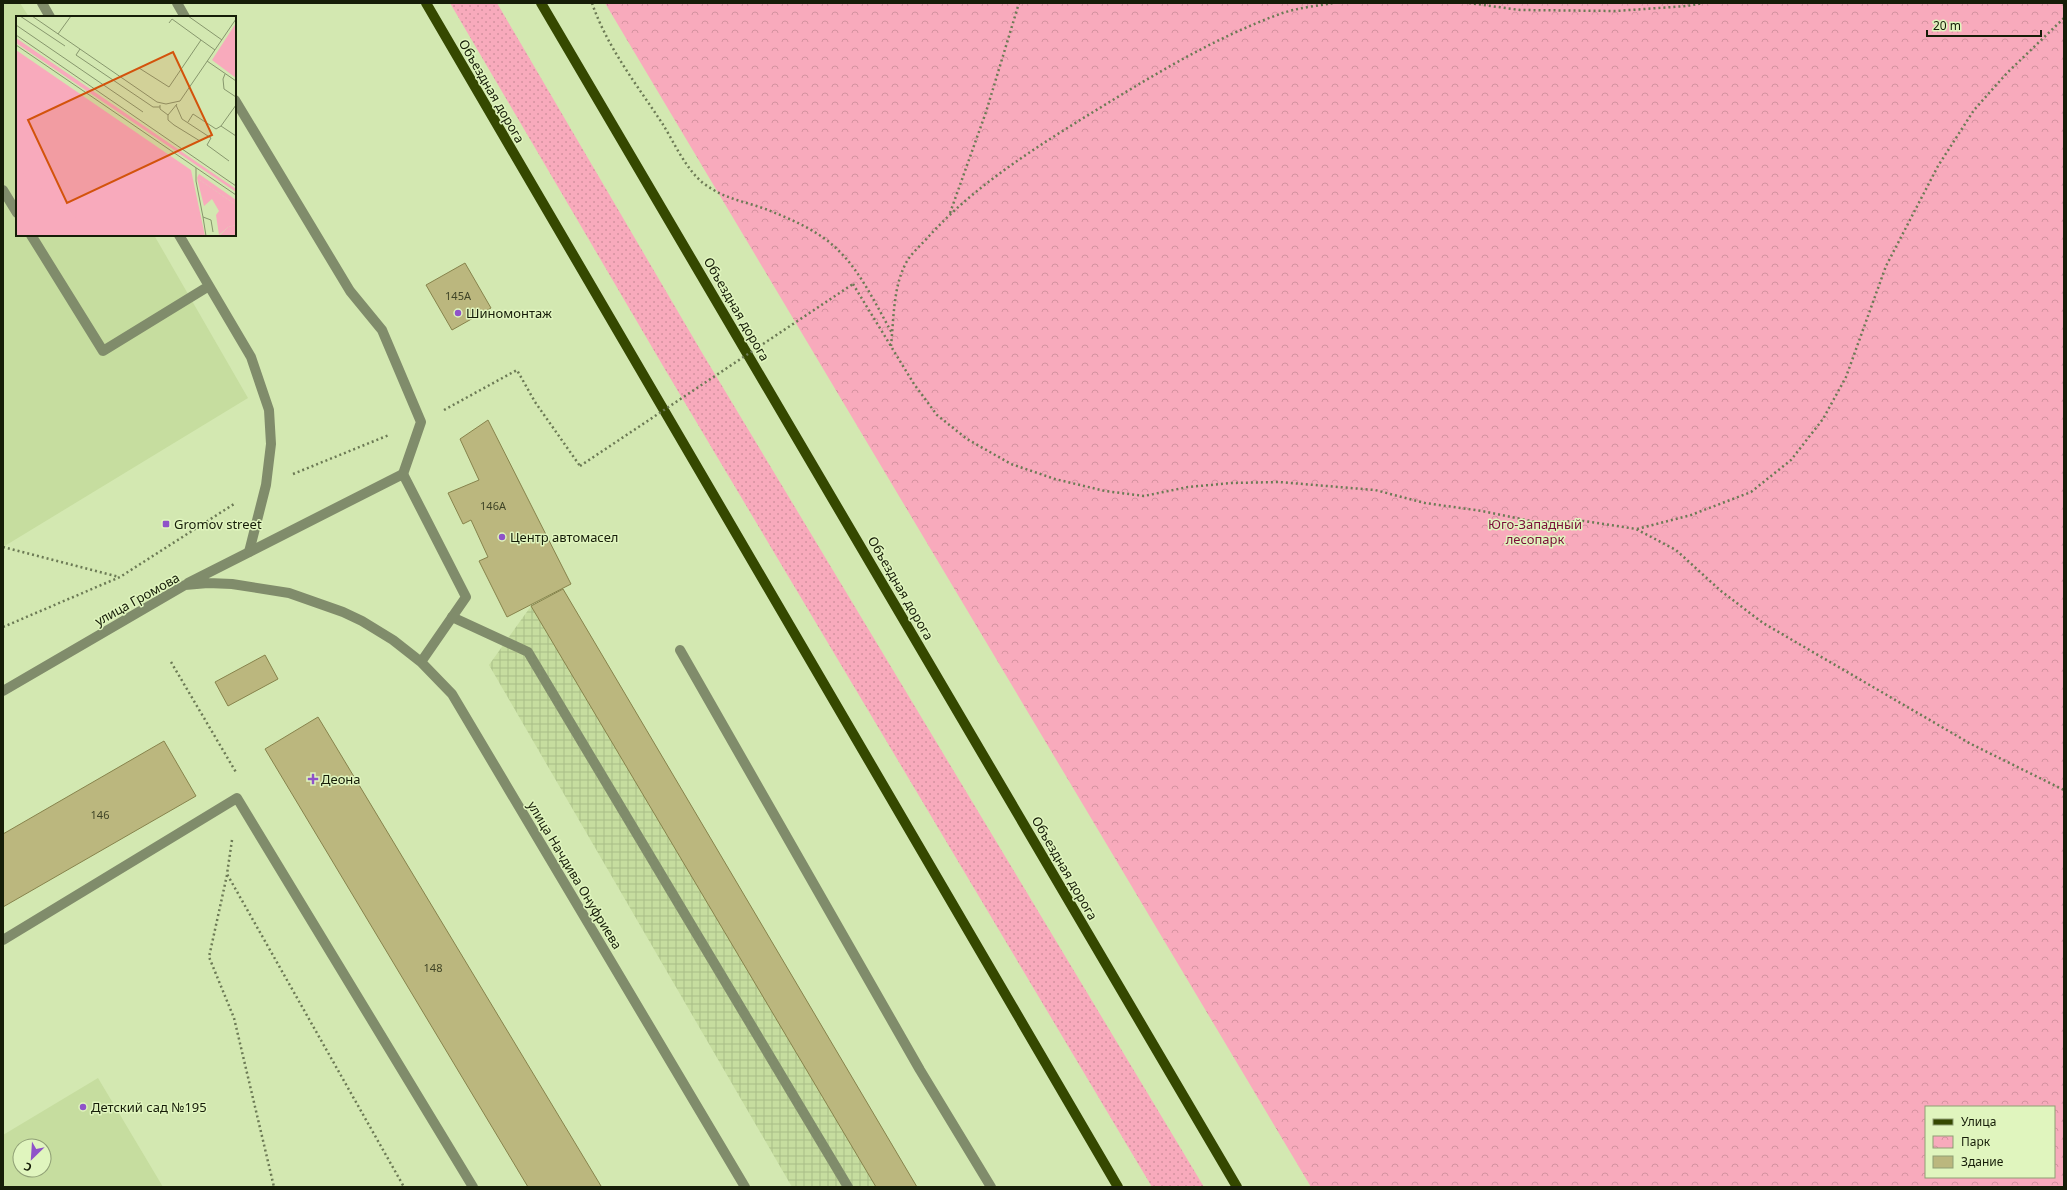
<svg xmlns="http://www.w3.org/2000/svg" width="2067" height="1190" font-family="'Noto Sans',sans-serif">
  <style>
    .built { fill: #c6dd9f; fill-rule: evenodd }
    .industrial { fill: url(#industrial-grid) }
    .grass { fill: url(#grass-dots) }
    .park { fill: url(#park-crowns); fill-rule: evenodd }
    .building { fill: #bbb77e; stroke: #87834c }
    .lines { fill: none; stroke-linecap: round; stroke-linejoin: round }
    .path { stroke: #6c7a55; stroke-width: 2.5; stroke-dasharray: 2 3; stroke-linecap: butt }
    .service { stroke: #808c6b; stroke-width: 10 }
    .minor { stroke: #808c6b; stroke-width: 10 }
    .primary { stroke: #354800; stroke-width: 10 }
    .path-bridge { stroke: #6c7a55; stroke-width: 2.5; stroke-dasharray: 2 3; stroke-linecap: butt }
    .poi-dot { fill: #8f53c9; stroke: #e0f5be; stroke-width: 1.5 }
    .labels { text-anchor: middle; stroke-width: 3; stroke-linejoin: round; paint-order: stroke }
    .number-label { font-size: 11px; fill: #3f4426 }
    .street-label { font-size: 13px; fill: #161d08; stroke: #e0f5be }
    .poi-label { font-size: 13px; fill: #161d08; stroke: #e0f5be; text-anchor: start }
    .park-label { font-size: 13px; fill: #790e38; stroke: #e0f5be }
    .inset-road { fill: none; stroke: #87976d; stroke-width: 1 }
    .view { fill: #d3530c; fill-opacity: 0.15; stroke: #d3530c; stroke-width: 2 }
    .inset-edge { fill: none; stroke: #161d08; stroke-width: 2 }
  </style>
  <defs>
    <pattern id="industrial-grid" width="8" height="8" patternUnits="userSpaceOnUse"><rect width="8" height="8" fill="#c6dd9f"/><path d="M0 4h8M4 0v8" fill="none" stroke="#a9bd87"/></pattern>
    <pattern id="grass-dots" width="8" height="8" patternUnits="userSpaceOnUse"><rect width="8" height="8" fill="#f8aabc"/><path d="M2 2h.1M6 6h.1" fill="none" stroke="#d492a0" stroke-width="1.8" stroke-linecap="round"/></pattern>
    <pattern id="park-crowns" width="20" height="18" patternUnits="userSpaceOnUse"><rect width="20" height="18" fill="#f8aabc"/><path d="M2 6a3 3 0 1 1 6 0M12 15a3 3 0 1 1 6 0" fill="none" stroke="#d492a0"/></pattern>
  </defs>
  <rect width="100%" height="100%" fill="#d3e8b1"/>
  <path class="built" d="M3,3H20L29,17H17V235H154L248,398L3,547Z
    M98,1078L163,1187H3V1135ZM20,1146H44V1170H20Z"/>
  <path class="industrial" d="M563,589L917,1187H792L489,665L531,606Z"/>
  <path class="grass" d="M450,3H497L701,351L1204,1187H1152L666,371Z"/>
  <path class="park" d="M605,3H2064V1187H1311ZM1926,1107H2054V1177H1926Z"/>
  <path class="building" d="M465,263L491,308L452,330L426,285Z
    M488,420L571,584L507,617L479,561L488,557L471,520L463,524L448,493L479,480L460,439Z
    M563,589L917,1187H876L531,606Z
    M265,655L278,679L228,706L215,682Z
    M318,717L601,1186L599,1187H528L265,749Z
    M164,741L196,796L3,907V834Z"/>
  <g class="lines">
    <path class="path" d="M592,3C607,47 637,85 662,123C674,142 685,168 703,183C727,201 747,201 773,212C795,221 820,232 838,250C861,272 876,305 892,333
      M1469,3L1520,10L1616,11L1687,6L1703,3
      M950,213L986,112L1019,3
      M853,284L914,384L937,415L967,439L1011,464L1055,479L1105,491L1144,496L1188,487L1232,483L1279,482L1375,490L1425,503L1482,511L1536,522L1584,521L1636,529L1676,550L1721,591L1763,623L1971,744L2064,790
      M891,346C894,317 893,282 909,258C915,250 923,243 930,235C974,187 1030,151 1085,117C1147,79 1211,39 1280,14C1296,8 1316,6 1333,3
      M444,410L517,370L535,402L580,466
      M293,474L389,435
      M1637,529L1691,515L1751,492L1791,460L1823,419L1846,377L1886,266L1938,166L1974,110L2007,73L2064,18
      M3,547L119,577
      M3,627L120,577L234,504
      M171,662L237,774
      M232,840L227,874L404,1187
      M227,875L209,957L234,1018L274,1187"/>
    <path class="service" d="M42,3L50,17
      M177,3L185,17
      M235,100L350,291L382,330L421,422L403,474
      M3,190L17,213
      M31,235L103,351L209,286
      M179,235L251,357L269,410L271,444L266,485L249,552
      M452,617L528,652L848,1187
      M680,650L920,1070L991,1187
      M3,940L237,798L473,1187"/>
    <path class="minor" d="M188,583L403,474L466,597L421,662
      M3,691L185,585L208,583L232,584L289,593L343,612L362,621L393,640L421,662L452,694L745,1187"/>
    <path class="primary" d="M426,3L1118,1187
      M541,3L1237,1187"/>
    <path class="path-bridge" d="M580,466L853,284"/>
  </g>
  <g class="poi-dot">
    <circle cx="458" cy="313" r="4"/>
    <rect x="162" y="520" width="8" height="8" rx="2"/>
    <circle cx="502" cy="537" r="4"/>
    <path d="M311 773h4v4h4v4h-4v4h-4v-4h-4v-4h4z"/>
    <circle cx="83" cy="1107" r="4"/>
  </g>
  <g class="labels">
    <g class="number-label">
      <text x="458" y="300">145А</text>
      <text x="493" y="510">146А</text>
      <text x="100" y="819">146</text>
      <text x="433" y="972">148</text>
    </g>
    <g class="street-label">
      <text transform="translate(492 91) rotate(60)" y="5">Объездная дорога</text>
      <text transform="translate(737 309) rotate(60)" y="5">Объездная дорога</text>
      <text transform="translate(901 588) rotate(60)" y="5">Объездная дорога</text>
      <text transform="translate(137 599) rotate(-29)" y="5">улица Громова</text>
      <text transform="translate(1065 868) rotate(60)" y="5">Объездная дорога</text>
      <text transform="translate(575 875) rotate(59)" y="5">улица Начдива Онуфриева</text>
    </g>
    <g class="poi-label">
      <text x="466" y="318">Шиномонтаж</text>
      <text x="174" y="529">Gromov street</text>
      <text x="510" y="542">Центр автомасел</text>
      <text x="321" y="784">Деона</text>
      <text x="91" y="1112">Детский сад №195</text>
    </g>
    <g class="park-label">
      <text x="1535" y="529">Юго-Западный<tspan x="1535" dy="15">лесопарк</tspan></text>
    </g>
  </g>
  <g transform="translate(16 16)">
    <rect width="220" height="220" fill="#d3e8b1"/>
    <path d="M0,22L220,173V176L0,27ZM181,162L220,189V209L212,211L203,219L200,199L203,195L196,183L188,190Z" fill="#f8aabc"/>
    <path d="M183,158L220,184V189L181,162ZM220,209V220H203L212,211Z" fill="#f8aabc"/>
    <path d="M220,7V62L196,44ZM0,34L175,154L189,220H0Z" fill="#f8aabc"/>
    <path d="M0,137L26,173L59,201L75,220H67L20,177L0,146Z" fill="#f8aabc"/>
    <path class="inset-road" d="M4,0L49,30M16,0L141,86L150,88L164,85L220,3M172,0L206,24M153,7L156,3L185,24M0,9L127,96M42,18L55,0M0,19L220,170M0,29L220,179M64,33L60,39L137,91H144M191,45L220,65M123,52L153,71L185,24L199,34M209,58L207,63L208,73L220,81M144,89V93L152,99L161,88M160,89L166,103L195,122L191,129L213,145M152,99V104L158,109L184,125M172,106L177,98L200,113L205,110L220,89M205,110L220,120M180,152V165L187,201L195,204L197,216M187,201L190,220"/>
    <path class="view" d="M157,36L196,119L51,187L12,104Z"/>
    <rect width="220" height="220" class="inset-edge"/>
  </g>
  <rect width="2067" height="1190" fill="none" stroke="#161d08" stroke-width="8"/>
  <rect x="1925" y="1106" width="130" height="72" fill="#e0f5be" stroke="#8f9f75"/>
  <rect x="1933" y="1119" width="20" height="6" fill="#354800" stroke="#8f9f75"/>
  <text x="1961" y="1126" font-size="12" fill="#161d08">Улица</text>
  <rect x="1933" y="1136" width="20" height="12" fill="url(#park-crowns)" stroke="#8f9f75"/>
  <text x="1961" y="1146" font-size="12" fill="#161d08">Парк</text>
  <rect x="1933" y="1156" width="20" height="12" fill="#bbb77e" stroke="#8f9f75"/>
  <text x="1961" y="1166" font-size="12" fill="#161d08">Здание</text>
  <g transform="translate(32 1158) rotate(205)"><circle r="19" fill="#e0f5be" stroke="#8f9f75"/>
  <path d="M0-3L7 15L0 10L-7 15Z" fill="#8f53c9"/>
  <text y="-6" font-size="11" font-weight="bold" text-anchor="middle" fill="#161d08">С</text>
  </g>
  <path d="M1927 30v6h114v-6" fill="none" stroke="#161d08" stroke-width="2"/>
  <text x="1933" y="30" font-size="12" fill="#161d08" stroke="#e0f5be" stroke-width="3" paint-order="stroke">20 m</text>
</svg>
